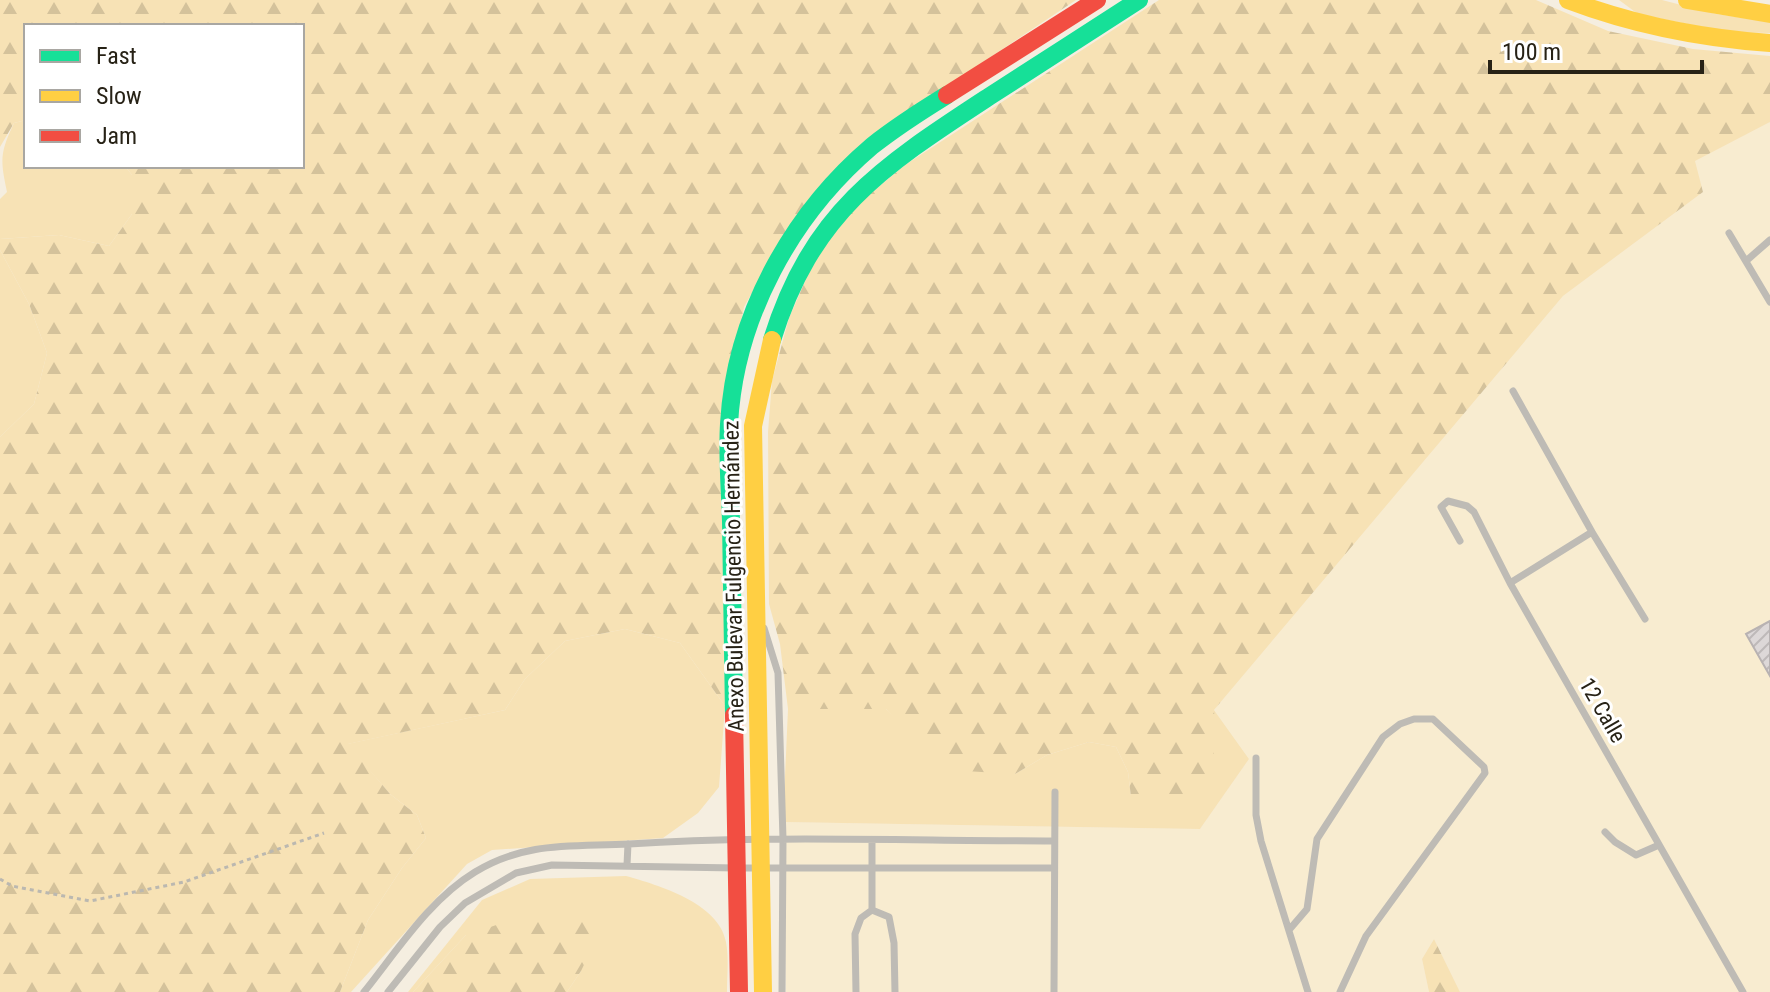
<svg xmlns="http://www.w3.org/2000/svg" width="1770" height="992" font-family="'Roboto Condensed',sans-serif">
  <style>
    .built { fill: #f8ecd0 }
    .grass { fill: #f7e2b5 }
    .forest { fill: url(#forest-firs) }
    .building { fill: url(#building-hatch); stroke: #b8b2b2; stroke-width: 2; filter: url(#shadow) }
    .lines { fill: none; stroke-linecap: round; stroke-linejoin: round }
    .path { stroke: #bbb8b0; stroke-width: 3; stroke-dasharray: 4 4; stroke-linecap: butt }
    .lane { stroke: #bebbb5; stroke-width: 7 }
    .fast { stroke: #16e098; stroke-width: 18 }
    .slow { stroke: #ffcf43; stroke-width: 18 }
    .jam { stroke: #f24e42; stroke-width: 18 }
    .labels { text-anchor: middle; stroke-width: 6; stroke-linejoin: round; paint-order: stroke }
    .street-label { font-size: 22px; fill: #272216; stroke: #fff }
  </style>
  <defs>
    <pattern id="forest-firs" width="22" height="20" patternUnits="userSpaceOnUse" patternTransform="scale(2)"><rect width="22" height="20" fill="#f7e2b5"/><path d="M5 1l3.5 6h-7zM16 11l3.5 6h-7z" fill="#d4c29b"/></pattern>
    <pattern id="building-hatch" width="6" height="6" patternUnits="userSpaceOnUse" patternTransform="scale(2)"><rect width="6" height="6" fill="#ddd8d8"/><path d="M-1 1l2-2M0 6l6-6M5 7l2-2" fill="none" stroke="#beb9b9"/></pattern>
    <filter id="shadow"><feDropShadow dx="7" dy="7" stdDeviation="0" flood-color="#0004"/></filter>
  </defs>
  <rect width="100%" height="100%" fill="#f5eee0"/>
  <path class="built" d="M1770,122V992H1460L1434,939L1422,959L1429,992H786L783,822L1200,829L1249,759L1214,710L1563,296L1703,192L1694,161Z"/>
  <path class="grass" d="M1619,0H1662L1716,14L1770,22V33L1728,32L1638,14Z
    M26,120V166H125L132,175V214L109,246L59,235L0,239V199L7,192C0,159 0,153 14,123Z
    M0,250L29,304L47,353L34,404L0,437Z
    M625,629L680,643L725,706L719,787L698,813L663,838L492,850L467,864L351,992H340L368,920L402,868L426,838L417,815L390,794L347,744L505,710L525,679L565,641Z
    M788,709H886L903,725L1015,774L1047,755L1089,742L1116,747L1128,772L1131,796L1214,710L1249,759L1200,829L783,822Z
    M626,876C658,885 719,903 726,942C729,958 727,976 727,992H567L581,971L466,935L413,992H408L482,900L530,879Z"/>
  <path class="forest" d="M0,0H1076L880,131L787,229L744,307L723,414L725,706L680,643L625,629L565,641L525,679L505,710L348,744L390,794L417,815L426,838L402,868L368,920L340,992H0V437L34,404L47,353L29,304L0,250V239L59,235L109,246L132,214V175L125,166H302V26H26V120L14,123L0,147Z
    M1159,0H1536L1608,31L1693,49L1770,56V122L1695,161L1703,192L1563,296L1214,710L1216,741L1207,788C1175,806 1167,805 1131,797L1128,772L1116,747L1089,742L1047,755L1015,774L965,771L930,757L886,709H788L780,644L769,604L768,432L772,381L789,318L814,261L853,208L905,165Z
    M530,914L584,915L594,944L581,971L567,992H413L466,935Z
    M1434,939L1460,992H1429L1422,959Z"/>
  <path class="building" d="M1770,621V676L1746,634Z"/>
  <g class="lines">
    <path class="path" d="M0,879L12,886L90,901L184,882L324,833"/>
    <path class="lane" d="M1729,233L1770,302
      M1746,261L1770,240
      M1513,391L1592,532
      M1460,541L1441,507L1448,501L1467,506L1474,512L1510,583L1743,992
      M1510,583L1592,532L1645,619
      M764,628L778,673L783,839L782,992
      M1256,758V815L1261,841L1308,992
      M1605,832L1615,842L1636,855L1659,845
      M627,865L628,844
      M872,910L889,917L894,943L895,992
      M1289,930L1307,909L1317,839L1383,737L1400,724L1414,719H1433L1484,767L1485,773L1366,936L1340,992
      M364,992C397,951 429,900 475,872C526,841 572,847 629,844C770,835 912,841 1054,841
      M388,992L440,927L465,903L516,873L552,865L737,868H1053
      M856,992L855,934L861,918L872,910V841
      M1054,992L1055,792"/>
    <path class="fast" d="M772,340C812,211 883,166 990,96C1040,64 1089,32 1139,0
      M734,715C733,650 732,586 731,521C730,489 727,456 729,424C735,317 791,215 872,146C896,127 921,111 947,95"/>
    <path class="slow" d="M1568,0C1634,25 1700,38 1770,43
      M1687,0L1770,14
      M763,992L753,426L772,340"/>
    <path class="jam" d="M947,95L1097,0
      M734,715L739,992"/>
  </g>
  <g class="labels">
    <g class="street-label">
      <text transform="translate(733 576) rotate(-91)" y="8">Anexo Bulevar Fulgencio Hernández</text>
      <text transform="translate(1603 710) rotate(60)" y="8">12 Calle</text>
    </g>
  </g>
  <rect x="24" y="24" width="280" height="144" fill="#ffffff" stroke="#a9a7a2" stroke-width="2"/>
  <rect x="40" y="50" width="40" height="12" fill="#16e098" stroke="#a9a7a2" stroke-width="2"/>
  <text x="96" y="64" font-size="24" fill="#272216">Fast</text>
  <rect x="40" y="90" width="40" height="12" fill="#ffcf43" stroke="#a9a7a2" stroke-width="2"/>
  <text x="96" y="104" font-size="24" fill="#272216">Slow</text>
  <rect x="40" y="130" width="40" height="12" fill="#f24e42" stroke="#a9a7a2" stroke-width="2"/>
  <text x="96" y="144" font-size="24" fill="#272216">Jam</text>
  <path d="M1490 60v12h212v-12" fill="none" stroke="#272216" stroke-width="4"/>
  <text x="1502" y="60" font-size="24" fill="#272216" stroke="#ffffff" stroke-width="6" paint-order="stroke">100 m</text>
</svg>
